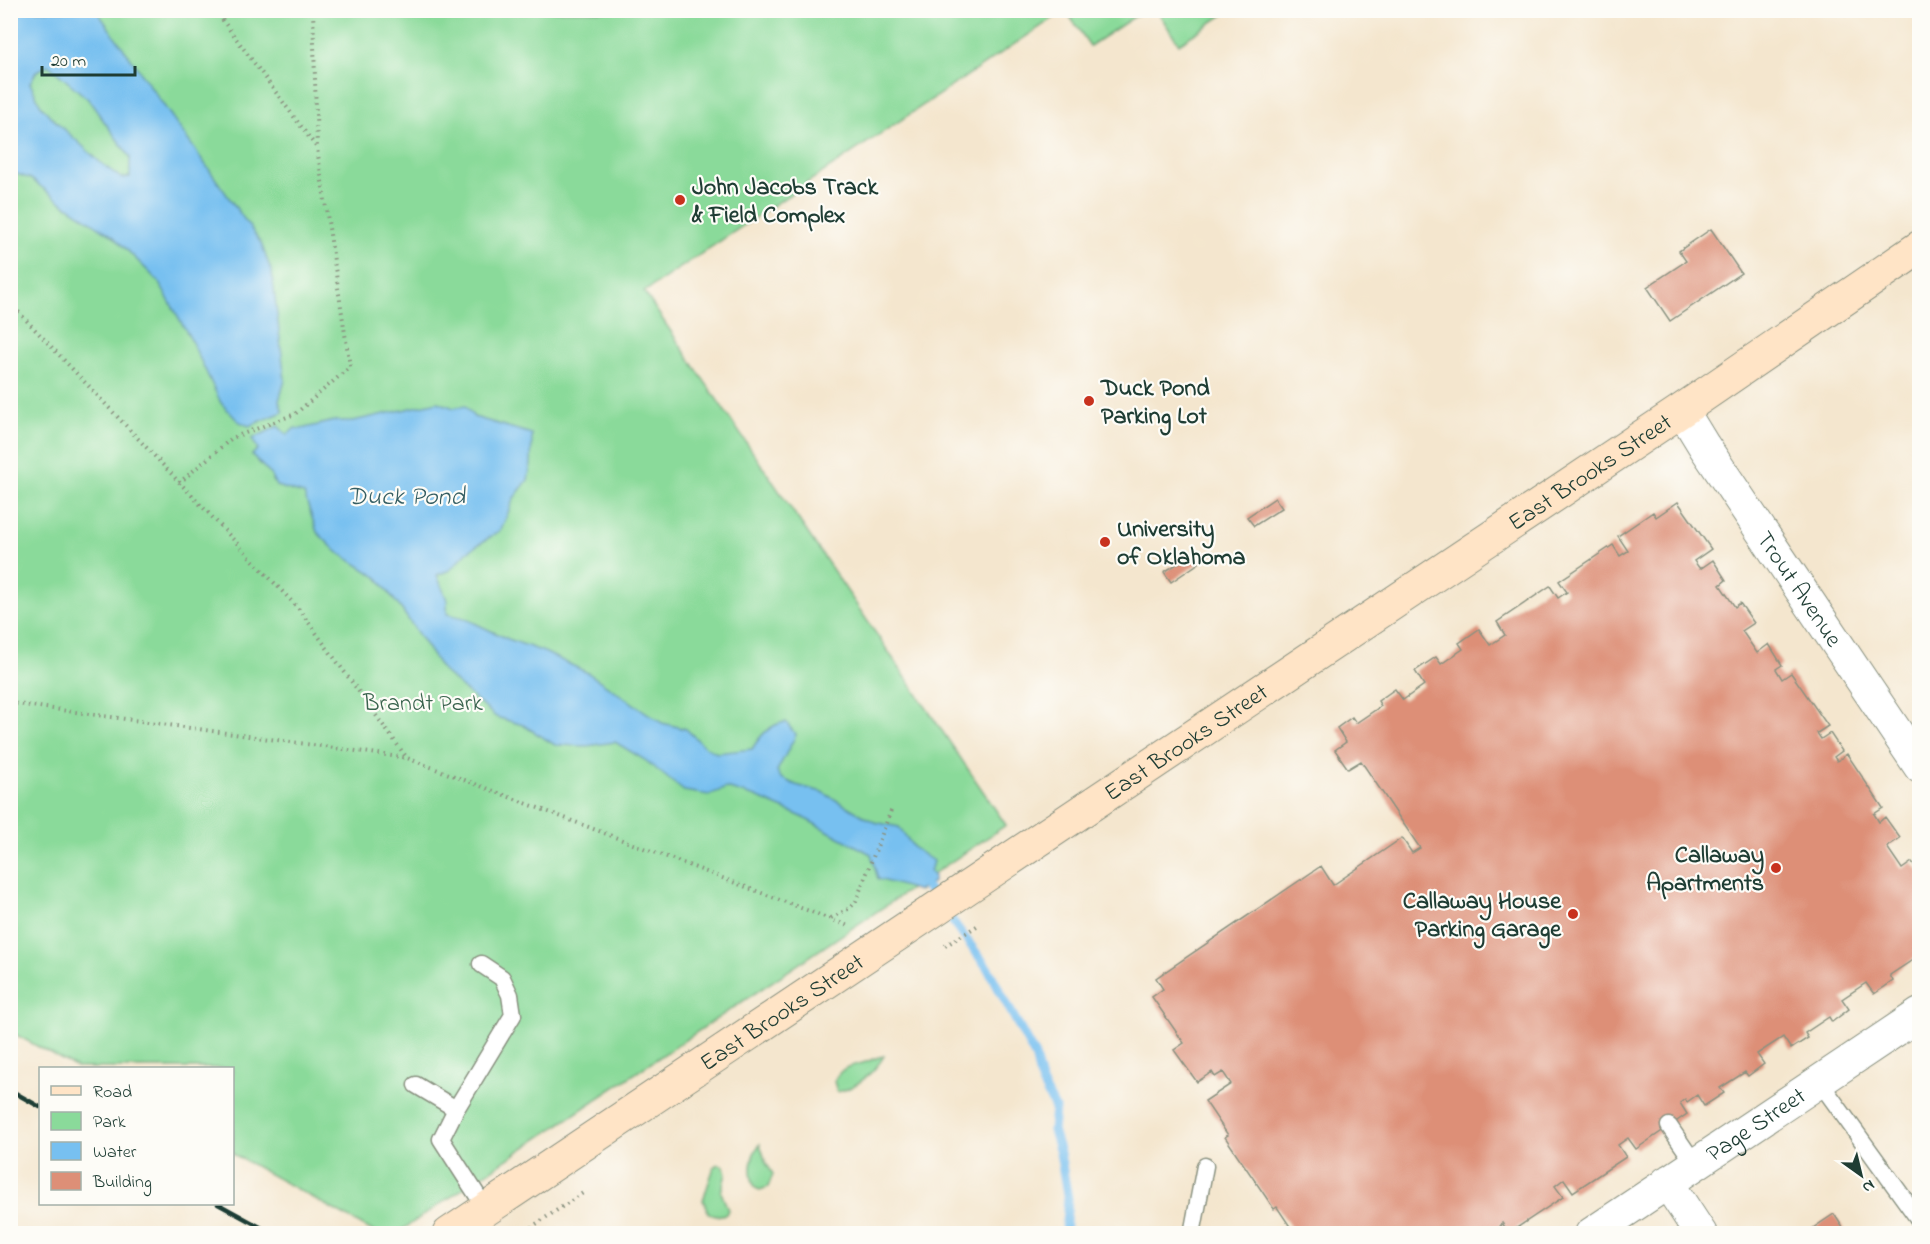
<svg xmlns="http://www.w3.org/2000/svg" width="1930" height="1244" font-family="'Indie Flower',sans-serif">
  <style>
    .green { fill: #8ada9a; stroke: #548c67; stroke-width: 1.5 }
    .water { fill: #77c0f0; stroke: #4b7e92; stroke-width: 1.5; fill-rule: evenodd }
    .lines { fill: none; stroke-linecap: round; stroke-linejoin: round }
    .stream { stroke: #77c0f0; stroke-width: 9 }
    .building { fill: #dd8f77 }
    .lane-casing { stroke: #8a9281; stroke-width: 19 }
    .street-casing { stroke: #8a9281; stroke-width: 34 }
    .secondary-casing { stroke: #8a9281; stroke-width: 35 }
    .path { stroke: #8a9281; stroke-width: 4; stroke-dasharray: 1.5 4.5; stroke-linecap: butt }
    .lane { stroke: #fff; stroke-width: 16 }
    .street { stroke: #fff; stroke-width: 32 }
    .secondary { stroke: #ffe4c6; stroke-width: 33 }
    .rail { stroke: #1f3d34; stroke-width: 4.5 }
    .poi-dot { fill: #c8321e; stroke: #fdfcf7; stroke-width: 2 }
    .labels { text-anchor: middle; stroke-width: 4.5; stroke-linejoin: round; paint-order: stroke }
    .poi-label { font-size: 24px; font-weight: bold; fill: #1f3d34; stroke: #fdfcf7; text-anchor: start }
    .street-label { font-size: 24px; fill: #1f3d34; stroke: #fdfcf7 }
    .park-label { font-size: 24px; fill: #3a644e; stroke: #fdfcf7 }
    .water-label { font-size: 26px; font-style: italic; fill: #355e63; stroke: #fdfcf7 }
  </style>
  <rect width="100%" height="100%" fill="#fdfcf7"/>
  <filter id="ink" filterUnits="userSpaceOnUse"><feTurbulence type="fractalNoise" baseFrequency=".0167" numOctaves="2"/><feDisplacementMap in="SourceGraphic" scale="12" xChannelSelector="R" yChannelSelector="G"/><feConvolveMatrix kernelMatrix="1 2 1 2 8 2 1 2 1" color-interpolation-filters="sRGB"/></filter>
  <filter id="wash" filterUnits="userSpaceOnUse"><feTurbulence type="fractalNoise" baseFrequency=".008" numOctaves="4" result="noise"/><feDisplacementMap in="SourceGraphic" scale="24" xChannelSelector="R" yChannelSelector="G"/><feGaussianBlur stdDeviation="1.35" result="paint"/><feColorMatrix in="noise" values="0 0 0 0 0 0 0 0 0 0 0 0 0 0 0 0 0 1.4 0 .05"/><feComposite in="paint" operator="in"/></filter>
  <g filter="url(#wash)">
    <rect width="100%" height="100%" fill="#f4e6ce"/>
    <path class="green" d="M11,11H1064L644,292L1006,825L397,1233H376L233,1154L232,1068H77L11,1032Z
      M1066,11H1143L1090,46Z
      M1157,11H1229L1179,44Z
      M884,1056C875,1072 855,1089 837,1092L834,1081C843,1064 851,1067 866,1062C872,1060 876,1057 884,1056Z
      M760,1144L766,1163L773,1174L768,1187L760,1190L755,1188C749,1174 749,1157 760,1144Z
      M719,1164L724,1166L726,1174L721,1192L728,1210L726,1214L716,1216L709,1214L703,1200L714,1167Z"/>
    <path class="water" d="M11,10L97,11L261,243L272,273L285,380L279,401L283,412L249,426L238,421L221,403L190,338L158,281L113,236L61,202L31,179L11,172ZM48,65L88,99L130,157V177L121,178L101,163L50,116L40,104L30,83L36,72Z
      M438,402L454,408L465,406L474,417L532,434L531,464L528,480L514,498L501,530L467,552L450,570L437,575L447,600V614L464,618L508,639L544,652L588,673L662,723L686,729L705,747L717,753L752,749C760,736 770,724 786,722L796,735L777,771L781,778L796,785L822,792L874,822L899,827L914,848L933,861L930,872L934,876L933,882L919,891L878,879L871,854L800,816L756,797L726,788L709,795L684,791L645,760L615,742L587,746L555,745L523,725L496,717L443,671L402,610L377,577L337,552L317,532L304,494L276,486L270,474L252,455L258,449L252,439L278,426L287,435L295,428L301,429L334,421H353Z"/>
    <g class="lines">
      <path class="stream" d="M926,886L987,967L1035,1056L1041,1081L1055,1108L1053,1130L1060,1153L1068,1199L1065,1234"/>
    </g>
    <g id="blocks">
      <path class="building" d="M1711,229L1741,273L1670,321L1647,287L1686,261L1679,251Z
        M1275,498L1282,508L1254,526L1247,517Z
        M1678,502L1711,549L1694,561L1700,569L1713,560L1726,580L1720,585L1735,607L1740,603L1754,623L1742,631L1757,653L1769,644L1782,665L1776,669L1782,679L1791,673L1828,726L1817,733L1821,739L1830,733L1842,751L1834,757L1837,761L1847,754L1883,808L1874,814L1879,822L1885,817L1900,838L1887,847L1902,869L1912,862L1920,872V955L1890,975L1893,981L1874,994L1866,983L1842,999L1849,1009L1832,1022L1829,1017L1805,1033L1808,1038L1791,1049L1783,1037L1757,1054L1764,1064L1748,1076L1745,1072L1720,1088L1724,1093L1704,1106L1697,1095L1687,1102L1685,1099L1680,1103L1687,1114L1636,1149L1628,1138L1618,1145L1626,1157L1573,1192L1564,1179L1555,1186L1563,1197L1509,1233L1502,1223L1500,1225L1502,1228L1493,1234H1316L1320,1230L1318,1227L1308,1234H1295L1277,1207L1274,1209L1225,1137L1228,1135L1205,1101L1231,1084L1223,1072L1215,1077L1212,1072L1197,1082L1174,1050L1184,1043L1152,997L1163,989L1156,978L1321,866L1333,885L1402,838L1412,853L1420,848L1361,761L1348,769L1335,750L1346,742L1337,728L1352,717L1356,723L1381,706L1378,701L1395,689L1403,700L1424,685L1415,671L1436,657L1441,664L1463,649L1459,643L1479,629L1490,645L1505,635L1497,622L1550,586L1558,598L1567,592L1559,581L1613,545L1620,556L1628,551L1618,536L1653,512L1656,517Z
        M1193,554L1199,563L1171,582L1164,572Z
        M1834,1214L1847,1234H1804Z"/>
    </g>
  </g>
  <g filter="url(#ink)">
    <use href="#blocks" fill-opacity="0" stroke="#8a9281" stroke-width="1.5"/>
    <g class="lines">
      <defs>
        <path id="lane" d="M481,964L502,978L510,995L513,1015L456,1109L441,1139L486,1209
          M1819,1081L1920,1221
          M416,1085L456,1109
          M1669,1126L1695,1164
          M1192,1234L1205,1166"/>
        <g id="street">
          <path id="s1" d="M1682,410L1704,446L1920,767"/>
          <path d="M1667,1182L1701,1234"/>
          <path id="s2" d="M1591,1234L1920,1014"/>
        </g>
        <g id="secondary">
          <path id="s3" d="M449,1234L1682,410L1920,247"/>
        </g>
      </defs>
      <use href="#lane" class="lane-casing"/>
      <use href="#street" class="street-casing"/>
      <use href="#secondary" class="secondary-casing"/>
      <path class="path" d="M215,10L317,148L313,10
        M10,303L298,608L407,758L851,927
        M179,483L232,438L295,414L350,367L317,148
        M10,703L407,758
        M831,918L850,908L856,901L892,808
        M945,946L980,924
        M521,1234L586,1191"/>
      <use href="#lane" class="lane"/>
      <use href="#street" class="street"/>
      <use href="#secondary" class="secondary"/>
      <path class="rail" d="M10,1090L40,1107
        M218,1204L273,1234"/>
    </g>
  </g>
  <g class="poi-dot">
    <circle cx="680" cy="200" r="6"/>
    <circle cx="1089" cy="401" r="6"/>
    <circle cx="1105" cy="542" r="6"/>
    <circle cx="1776" cy="868" r="6"/>
    <circle cx="1573" cy="914" r="6"/>
  </g>
  <g class="labels">
    <g class="poi-label">
      <text x="692" y="194">John Jacobs Track<tspan x="692" dy="28">&amp; Field Complex</tspan></text>
      <text x="1101" y="395">Duck Pond<tspan x="1101" dy="28">Parking Lot</tspan></text>
      <text x="1117" y="536">University<tspan x="1117" dy="28">of Oklahoma</tspan></text>
      <text x="1764" y="862" text-anchor="end">Callaway<tspan x="1764" dy="28">Apartments</tspan></text>
      <text x="1561" y="908" text-anchor="end">Callaway House<tspan x="1561" dy="28">Parking Garage</tspan></text>
    </g>
    <g class="street-label">
      <text dy="8" stroke="none"><textPath href="#s3" startOffset="1372">East Brooks Street</textPath></text>
      <text dy="8" stroke="none"><textPath href="#s1" startOffset="214">Trout Avenue</textPath></text>
      <text dy="8" stroke="none"><textPath href="#s3" startOffset="886">East Brooks Street</textPath></text>
      <text dy="8" stroke="none"><textPath href="#s3" startOffset="400">East Brooks Street</textPath></text>
      <text dy="8" stroke="none"><textPath href="#s2" startOffset="198">Page Street</textPath></text>
    </g>
    <g class="park-label">
      <text x="423" y="710">Brandt Park</text>
    </g>
    <g class="water-label">
      <text x="406" y="504">Duck Pond</text>
    </g>
  </g>
  <rect width="1930" height="1244" fill="none" stroke="#fdfcf7" stroke-width="36"/>
  <rect x="39" y="1067" width="195" height="138" fill="#fdfcf7" stroke="#a4b0a9" stroke-width="1.5"/>
  <rect x="51" y="1086" width="30" height="9" fill="#ffe4c6" stroke="#a4b0a9" stroke-width="1.5"/>
  <text x="93" y="1097" font-size="18" fill="#1f3d34">Road</text>
  <rect x="51" y="1112" width="30" height="18" fill="#8ada9a" stroke="#a4b0a9" stroke-width="1.5"/>
  <text x="93" y="1127" font-size="18" fill="#1f3d34">Park</text>
  <rect x="51" y="1142" width="30" height="18" fill="#77c0f0" stroke="#a4b0a9" stroke-width="1.5"/>
  <text x="93" y="1157" font-size="18" fill="#1f3d34">Water</text>
  <rect x="51" y="1172" width="30" height="18" fill="#dd8f77" stroke="#a4b0a9" stroke-width="1.5"/>
  <text x="93" y="1187" font-size="18" fill="#1f3d34">Building</text>
  <g transform="translate(1861 1175) rotate(146)" stroke="#fdfcf7" stroke-width="4.5" paint-order="stroke">
  <path d="M0-4.5L10 22L0 15L-10 22Z" fill="#1f3d34"/>
  <text y="-9" font-size="16" font-weight="bold" text-anchor="middle" fill="#1f3d34">N</text>
  </g>
  <path d="M42 66v9h93v-9" fill="none" stroke="#1f3d34" stroke-width="3"/>
  <text x="51" y="66" font-size="18" fill="#1f3d34" stroke="#fdfcf7" stroke-width="4.5" paint-order="stroke">20 m</text>
</svg>
